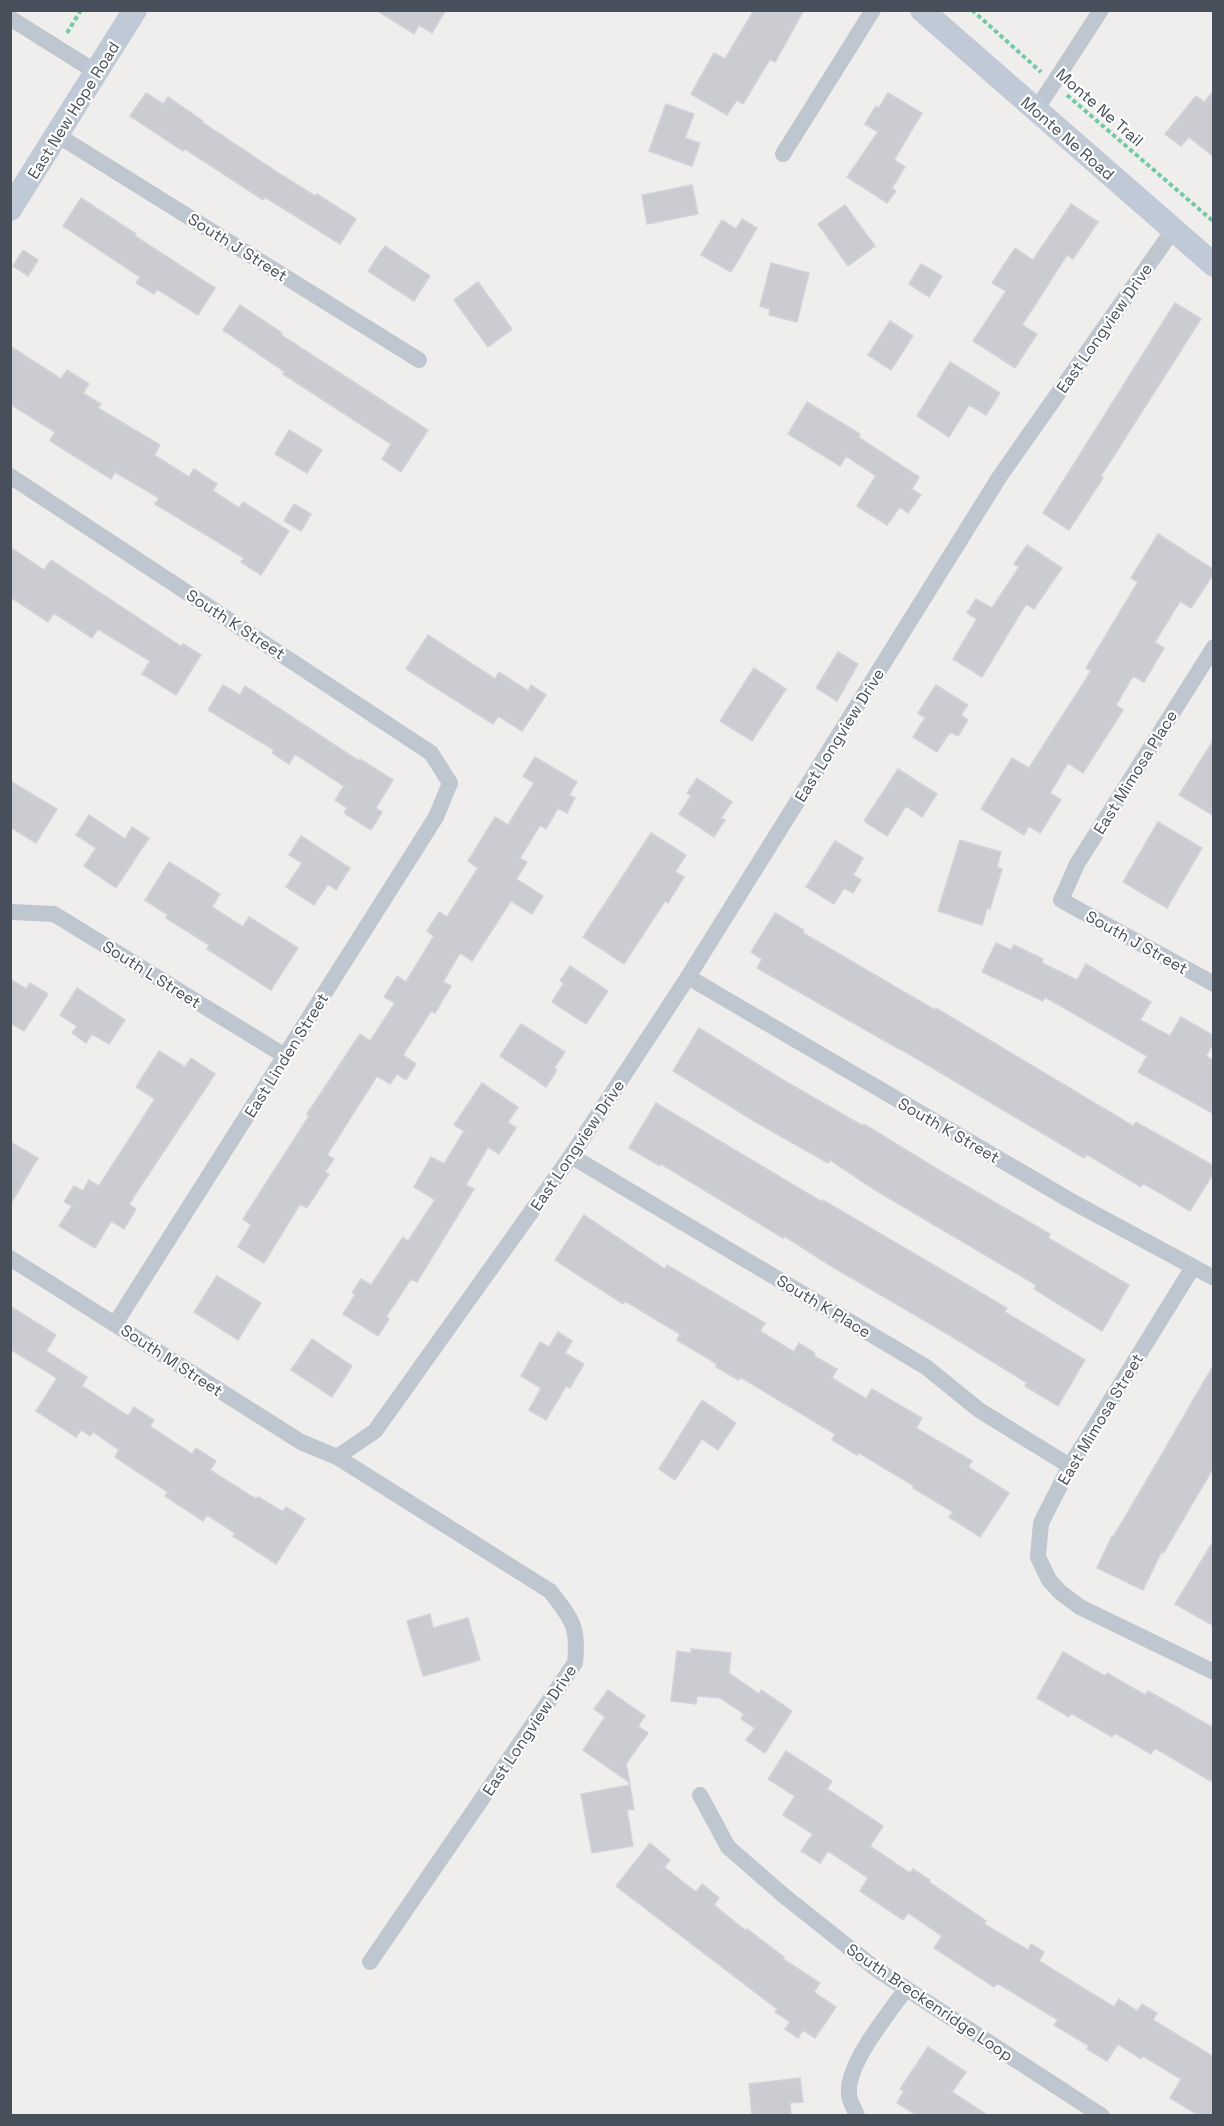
<svg xmlns="http://www.w3.org/2000/svg" width="1224" height="2126" font-family="'Space Grotesk',sans-serif">
  <style>
    .building { fill: #caccd2; stroke: #d1d3d8; stroke-width: 1.5 }
    .lines { fill: none; stroke-linecap: round; stroke-linejoin: round }
    .path { stroke: #74caa4; stroke-width: 4; stroke-dasharray: 4.5 3; stroke-linecap: butt }
    .street { stroke: #bec6cf; stroke-width: 16 }
    .secondary { stroke: #c0c9d6; stroke-width: 24 }
    .labels { text-anchor: middle; stroke-width: 4.5; stroke-linejoin: round; paint-order: stroke }
    .street-label { font-size: 16px; fill: #464f5a; stroke: #fff }
  </style>
  <rect width="100%" height="100%" fill="#f0eded"/>
  <path class="building" d="M376,10H446L432,33L419,25L414,34Z
    M754,10H804L775,62L770,59L743,104L737,100L727,115L691,94L714,53L725,59Z
    M1214,91V157L1189,137L1181,146L1165,134L1196,96L1204,102Z
    M146,93L163,104L168,97L203,121L202,122L280,174L315,196L317,194L356,219L340,244L265,197L263,200L185,149L183,151L130,116Z
    M888,93L922,113L894,160L905,167L892,188L896,191L887,203L847,177L878,132L865,124L876,106L879,108Z
    M666,104L694,114L685,138L700,143L692,166L649,151Z
    M692,185L698,214L647,224L642,195Z
    M81,198L136,234L135,236L215,288L198,315L157,289L154,294L136,283L140,277L63,226Z
    M1071,204L1098,222L1073,259L1067,255L1022,325L1037,334L1015,368L973,341L1006,291L992,283L1015,248L1033,260Z
    M845,205L875,246L848,266L818,224Z
    M742,219L757,228L731,272L701,255L722,220L736,229Z
    M385,246L430,276L414,301L368,271Z
    M23,250L38,260L28,276L13,266Z
    M771,263L809,273L797,322L769,315L770,309L760,306Z
    M921,264L942,276L929,297L909,284Z
    M478,282L512,329L488,347L454,300Z
    M1175,303L1201,319L1101,476L1103,478L1069,530L1043,513Z
    M240,305L282,333L281,335L428,430L401,472L382,459L391,444L283,374L285,372L223,330Z
    M890,321L913,336L891,370L868,355Z
    M10,346L61,379L67,370L89,384L83,393L101,404L98,408L160,445L154,455L189,477L194,469L217,484L213,491L239,508L243,502L289,531L261,575L241,562L244,558L155,504L159,498L115,472L111,479L50,441L55,432L10,404Z
    M950,362L1000,393L986,415L969,405L949,437L917,416Z
    M807,402L860,434L858,437L919,477L912,489L921,495L908,513L900,507L887,525L857,506L876,476L846,456L840,466L788,434Z
    M289,430L322,450L307,473L275,454Z
    M294,504L311,514L301,531L284,521Z
    M1158,534L1214,570V573L1191,608L1180,601L1155,642L1164,648L1144,682L1133,676L1116,705L1123,710L1083,773L1068,763L1050,793L1061,800L1040,833L1029,826L1024,835L981,809L1012,758L1029,768L1091,671L1086,668L1138,582L1131,578Z
    M1027,545L1062,568L1034,609L1026,604L982,677L953,659L977,619L967,613L976,599L992,608L1019,567L1014,564Z
    M10,547L44,570L51,560L182,647L183,644L201,655L176,695L142,674L150,661L98,629L92,638L54,613L48,622L10,597Z
    M428,635L495,679L499,672L528,691L531,685L546,695L522,731L498,716L493,724L406,669Z
    M838,652L858,664L837,701L816,688Z
    M754,668L786,689L752,741L720,721Z
    M223,685L240,695L245,686L359,761L360,759L393,780L376,808L382,812L371,830L344,813L347,808L335,800L344,786L295,754L289,764L272,753L274,750L208,710Z
    M936,685L968,705L961,715L968,720L958,736L950,732L937,752L913,737L925,718L918,713Z
    M1214,739V816L1179,795Z
    M535,757L577,782L569,795L575,798L567,813L558,808L546,829L540,825L520,858L527,862L516,879L543,896L532,914L511,901L472,961L460,953L443,982L451,986L435,1013L431,1011L403,1055L416,1064L406,1080L397,1074L390,1084L377,1076L327,1155L334,1159L325,1172L329,1174L307,1208L300,1204L264,1263L238,1247L251,1225L243,1219L309,1116L307,1114L360,1034L370,1041L395,1003L384,997L397,976L406,982L434,936L427,931L439,912L447,917L478,868L468,861L495,817L508,825L534,783L523,776Z
    M898,769L937,794L922,817L906,806L887,836L864,821Z
    M697,778L732,802L721,818L725,820L714,837L679,814L691,796L687,793Z
    M10,781L57,809L36,843L10,827Z
    M89,815L125,839L132,827L149,838L116,888L84,866L96,848L76,835Z
    M1158,822L1202,848L1167,908L1123,882Z
    M651,833L686,855L675,872L684,877L668,903L665,901L624,964L583,937Z
    M301,836L350,868L336,890L328,884L314,905L286,887L302,863L289,855Z
    M960,840L1001,852L997,867L1002,869L990,909L987,908L982,925L938,911Z
    M835,841L863,858L853,875L861,880L853,893L844,888L834,904L806,887Z
    M169,862L220,894L212,907L243,927L249,917L298,948L271,990L207,949L209,945L166,918L168,915L145,900Z
    M775,913L804,930L803,933L935,1010L936,1008L1133,1126L1136,1122L1214,1166V1172L1190,1211L1143,1183L1141,1187L1086,1154L1084,1158L899,1048V1049L757,968L762,959L751,952Z
    M996,943L1011,950L1014,945L1043,959L1042,963L1077,980L1086,964L1151,1002L1140,1020L1170,1036L1181,1017L1214,1036V1042L1206,1056L1214,1061V1114L1138,1072L1147,1056L1045,997L1043,1001L982,972Z
    M570,966L608,991L586,1024L552,1002L564,983L560,981Z
    M10,979L26,989L30,983L48,994L24,1031L10,1023Z
    M77,988L125,1020L109,1044L92,1034L86,1043L72,1033L77,1026L60,1015Z
    M521,1024L565,1052L554,1068L557,1070L546,1087L500,1056Z
    M699,1028L783,1080L863,1126L864,1124L942,1172L1050,1234L1048,1238L1129,1285L1102,1331L1034,1289L1036,1285L875,1190L830,1160L828,1163L754,1121L673,1071Z
    M159,1051L185,1067L191,1058L215,1074L129,1204L136,1209L124,1229L111,1221L95,1248L59,1226L72,1206L64,1202L74,1186L83,1191L89,1180L99,1186L155,1099L136,1087Z
    M482,1083L518,1107L508,1122L516,1128L499,1154L488,1147L466,1185L474,1189L417,1282L411,1279L386,1317L389,1319L378,1336L343,1314L355,1295L352,1293L361,1279L371,1285L403,1237L408,1241L435,1200L414,1187L431,1157L444,1164L464,1131L454,1125Z
    M656,1103L822,1202L823,1200L1007,1308L1005,1312L1085,1360L1058,1406L1025,1386L1027,1383L951,1336L831,1266L784,1236L783,1238L661,1164L660,1166L629,1148Z
    M10,1142L38,1158L10,1205Z
    M584,1215L665,1269L667,1265L765,1323L760,1331L794,1352L799,1343L815,1353L814,1356L837,1369L832,1378L866,1399L872,1389L922,1418L916,1428L972,1461L968,1467L1009,1493L980,1537L949,1517L953,1512L913,1488L914,1486L859,1453L857,1455L832,1440L835,1434L740,1377L738,1380L716,1367L717,1364L677,1340L680,1334L625,1301L623,1304L555,1260Z
    M217,1276L261,1303L238,1340L194,1312Z
    M10,1306L56,1335L46,1351L87,1377L82,1386L128,1416L134,1407L154,1420L150,1426L192,1454L196,1448L216,1461L210,1470L256,1499L258,1497L283,1512L286,1507L305,1519L276,1564L233,1536L235,1533L207,1515L203,1521L165,1496L168,1492L115,1457L119,1450L93,1432L90,1436L81,1430L76,1437L36,1411L57,1378L10,1349Z
    M558,1332L572,1341L565,1353L584,1364L570,1388L566,1386L546,1420L529,1410L541,1388L521,1376L540,1342L549,1347Z
    M312,1339L352,1366L332,1397L291,1370Z
    M1214,1364V1467L1164,1552L1162,1551L1143,1590L1097,1568L1112,1536L1113,1537L1144,1485Z
    M702,1400L736,1423L718,1450L702,1439L675,1480L659,1469Z
    M1214,1540V1626L1175,1604Z
    M430,1614L433,1628L468,1618L480,1660L423,1676L407,1621Z
    M691,1649L731,1653L729,1673L759,1694L761,1690L792,1711L765,1753L746,1740L755,1728L741,1719L744,1714L720,1698L697,1696L696,1704L671,1701L677,1651L691,1653Z
    M1063,1652L1105,1676L1107,1673L1145,1695L1148,1691L1214,1728V1783L1155,1748L1151,1754L1115,1733L1112,1737L1071,1713L1069,1717L1037,1698Z
    M608,1690L645,1716L638,1726L648,1733L626,1764L630,1783L583,1750L605,1717L594,1709Z
    M786,1751L832,1781L827,1789L883,1826L870,1846L910,1873L913,1869L930,1880L929,1882L986,1921L984,1924L1028,1950L1031,1944L1044,1952L1039,1961L1114,2007L1119,1999L1137,2011L1142,2004L1157,2013L1153,2020L1214,2057V2115H1198L1170,2098L1181,2079L1143,2056L1141,2059L1118,2044L1107,2061L1087,2049L1089,2046L1054,2025L1058,2020L997,1983L994,1987L934,1948L942,1936L908,1913L903,1920L860,1891L868,1878L828,1851L820,1863L801,1851L813,1834L783,1815L795,1796L768,1779Z
    M630,1785L634,1809L627,1810L633,1846L592,1853L581,1794Z
    M650,1843L670,1860L664,1867L696,1892L702,1884L719,1898L714,1905L746,1931L747,1929L784,1957L783,1959L820,1983L814,1992L836,2007L815,2038L803,2030L798,2038L785,2029L790,2022L775,2012L777,2009L616,1886Z
    M928,2047L966,2072L952,2092L987,2115H916L897,2103L904,2091L900,2089Z
    M800,2078L803,2102L790,2103L791,2115H752L749,2084Z"/>
  <g class="lines">
    <path class="path" d="M972,10L1041,72
      M67,33L81,10
      M1067,95L1214,222"/>
    <path class="street" d="M10,18L96,72
      M1036,110L1101,10
      M57,135L419,360
      M783,154L873,10
      M10,476L431,753L450,783L436,817L115,1324
      M1214,647L1077,864L1061,900L1214,984
      M13,912L54,914L285,1056
      M688,977L1071,1201L1214,1278
      M571,1156L926,1367L979,1410L1070,1466
      M10,1258L301,1442L337,1457L550,1591C572,1619 579,1627 575,1663L370,1962
      M1193,1267L1070,1466L1041,1523L1038,1557L1049,1580L1060,1592L1080,1607L1214,1672
      M337,1457L375,1431L571,1156L688,977L1000,476L1173,230
      M700,1795L728,1847L783,1895L876,1969L1102,2116
      M857,2116C855,2109 849,2101 849,2094C846,2064 889,2013 906,1989"/>
    <path class="secondary" d="M922,10L1214,265
      M10,209L135,10"/>
  </g>
  <g class="labels">
    <g class="street-label">
      <text transform="translate(1100 107) rotate(41)" y="6">Monte Ne Trail</text>
      <text transform="translate(73 110) rotate(-58)" y="6">East New Hope Road</text>
      <text transform="translate(1068 138) rotate(41)" y="6">Monte Ne Road</text>
      <text transform="translate(238 247) rotate(32)" y="6">South J Street</text>
      <text transform="translate(1104 328) rotate(-55)" y="6">East Longview Drive</text>
      <text transform="translate(236 624) rotate(33)" y="6">South K Street</text>
      <text transform="translate(839 735) rotate(-58)" y="6">East Longview Drive</text>
      <text transform="translate(1135 772) rotate(-58)" y="6">East Mimosa Place</text>
      <text transform="translate(1137 942) rotate(29)" y="6">South J Street</text>
      <text transform="translate(152 974) rotate(32)" y="6">South L Street</text>
      <text transform="translate(286 1055) rotate(-58)" y="6">East Linden Street</text>
      <text transform="translate(949 1130) rotate(30)" y="6">South K Street</text>
      <text transform="translate(577 1145) rotate(-56)" y="6">East Longview Drive</text>
      <text transform="translate(824 1306) rotate(31)" y="6">South K Place</text>
      <text transform="translate(172 1360) rotate(33)" y="6">South M Street</text>
      <text transform="translate(1100 1419) rotate(-59)" y="6">East Mimosa Street</text>
      <text transform="translate(529 1730) rotate(-56)" y="6">East Longview Drive</text>
      <text transform="translate(930 2002) rotate(34)" y="6">South Breckenridge Loop</text>
    </g>
  </g>
  <rect width="1224" height="2126" fill="none" stroke="#464f5a" stroke-width="24"/>
</svg>
